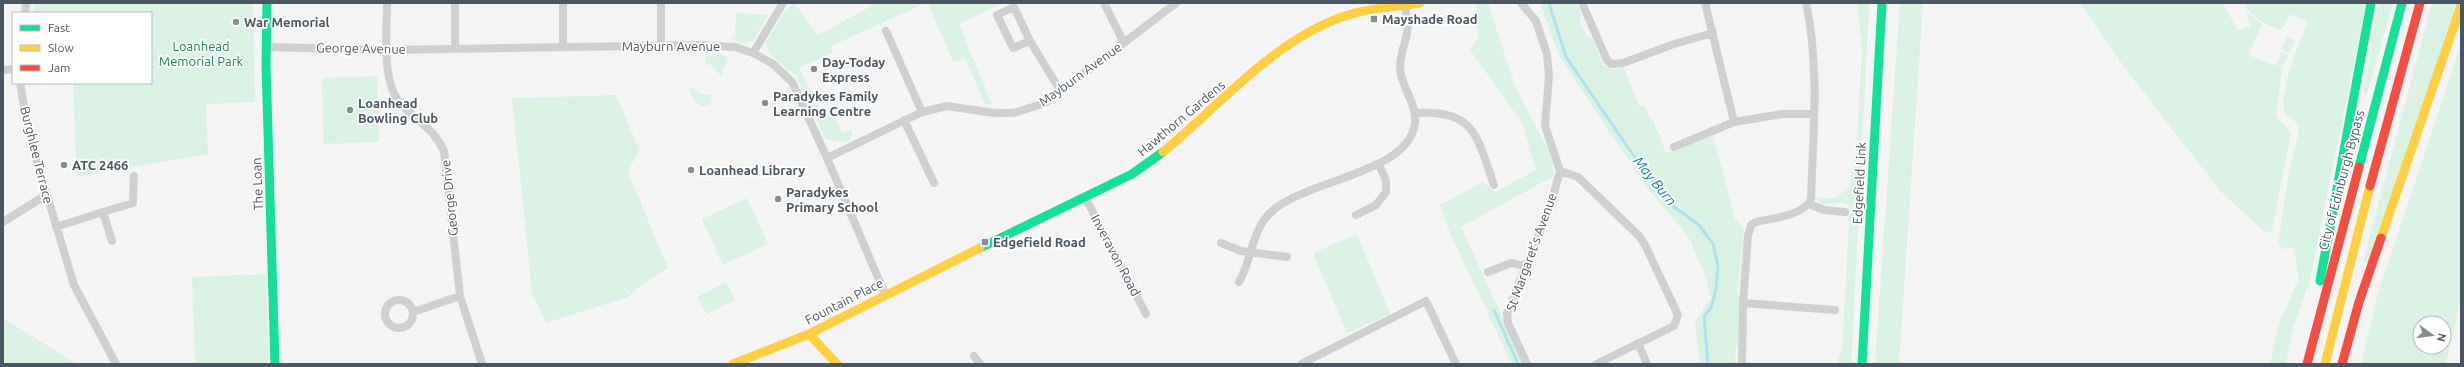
<svg xmlns="http://www.w3.org/2000/svg" width="2464" height="367" font-family="Ubuntu,sans-serif">
  <style>
    .green { fill: #d9f2e3; fill-rule: evenodd }
    .lines { fill: none; stroke-linecap: round; stroke-linejoin: round }
    .stream { stroke: #aee2f0; stroke-width: 3 }
    .street { stroke: #ced0d2; stroke-width: 8 }
    .fast { stroke: #16e098; stroke-width: 9 }
    .slow { stroke: #ffcf43; stroke-width: 9 }
    .jam { stroke: #f24e42; stroke-width: 9 }
    .poi-dot { fill: #868d94; stroke: #fff; stroke-width: 1.5 }
    .labels { text-anchor: middle; stroke-width: 3.5; stroke-linejoin: round; paint-order: stroke }
    .poi-label { font-size: 13px; font-weight: bold; fill: #4a5661; stroke: #fff; text-anchor: start }
    .park-label { font-size: 13px; fill: #17864f; stroke: #fff }
    .street-label { font-size: 13px; fill: #4a5661; stroke: #fff }
    .water-label { font-size: 14px; font-style: italic; fill: #0c7c9b; stroke: #fff }
  </style>
  <rect width="100%" height="100%" fill="#f4f4f4"/>
  <path class="green" d="M35,3H253L255,102L206,104L208,154L77,177L73,83H151V13H34Z
    M794,3L818,35L877,3H926L831,46L832,53L799,68L821,112L832,108L842,133L851,129L852,136C846,146 836,141 826,139L796,76L770,55L766,43L783,13Z
    M928,3H1003L959,24L992,105L985,104L965,58L953,62Z
    M1476,3H1488L1515,86L1551,155L1554,176L1461,227L1524,364H1512L1450,233L1440,205L1483,182L1495,192L1536,170L1523,124L1470,50L1478,38Z
    M1540,3H1576L1581,15L1579,20L1587,36L1593,38L1603,65L1614,70L1624,68L1639,106H1645L1651,121L1653,120L1666,153L1673,150L1674,152L1713,135L1735,219L1744,229L1737,294L1740,297L1739,344L1736,348L1735,364H1700L1695,322L1711,298L1704,272L1688,236L1650,192L1559,56Z
    M1862,3H1869L1852,348L1851,364H1838L1839,356L1842,352L1850,207L1847,203L1821,204L1816,198H1836L1850,186L1857,145L1862,50L1857,4Z
    M1900,3H1923L1899,364H1875Z
    M2080,3H2223L2238,31L2251,26L2246,12L2262,24L2249,53L2251,56L2282,68L2276,114L2278,119L2291,132L2272,231L2265,232L2221,192L2125,68Z
    M2244,3H2366L2309,284L2293,328L2286,364H2270L2280,320L2299,279L2294,249L2291,247L2284,249L2278,244L2289,172L2299,130L2298,125C2295,120 2288,118 2285,112C2278,93 2300,41 2307,22L2290,14L2282,30C2267,25 2250,18 2244,3Z
    M2379,3H2393L2366,97L2363,93Z
    M2432,3H2458L2368,263L2363,262Z
    M736,13L768,15L753,41L742,43L729,38H735Z
    M2287,37L2295,40L2289,53L2282,49Z
    M2461,45V299L2446,364H2361L2378,293ZM2420,323H2444V347H2420Z
    M2281,52L2288,55L2283,67L2276,64Z
    M722,54L727,58L721,76L711,65L706,64L705,56Z
    M377,76L379,142L324,144L322,78Z
    M689,86L700,94L712,95L711,104L703,106C693,102 690,96 689,86Z
    M616,95L639,150L628,172L668,268L641,285L628,297L546,323L532,292L512,98Z
    M747,198L768,244L723,265L702,219Z
    M1357,234L1390,314L1347,333L1313,253Z
    M266,274L268,364H195L192,277Z
    M726,282L735,300L707,314L697,297Z
    M3,318L77,364H3Z"/>
  <g class="lines">
    <path class="stream" d="M1549,3L1566,57L1640,165L1673,206L1699,225L1713,244L1718,266L1716,289L1711,308L1704,316L1708,364
      M1494,310L1518,364"/>
    <path class="street" d="M387,3C387,31 381,83 401,104C418,123 432,126 444,151L460,296L482,364
      M563,3V47
      M1104,3L1124,43
      M1521,3L1536,21L1547,54L1549,76L1545,126L1560,171L1551,204L1507,313L1508,323L1527,364
      M1582,3L1607,60L1611,64L1623,63L1674,44L1713,33
      M1705,3L1734,122L1782,114H1814
      M1014,7L1030,41L1013,48L997,15Z
      M25,13L26,3
      M886,31L922,112
      M1030,41L1060,90
      M661,46V3
      M267,47L388,50L698,45L735,47L753,53L773,64L792,82L827,158L885,294
      M455,48V3
      M753,53L783,3
      M3,70L13,69
      M20,83L29,135L74,285L116,364
      M1415,113C1476,110 1476,135 1494,185
      M904,120L934,183
      M1674,147L1734,122
      M827,158L922,112L947,106L994,113H1014L1045,103L1176,3
      M1560,171L1578,177L1639,236L1645,245L1678,315L1674,326L1596,364
      M1085,197L1146,314
      M1809,204L1824,210L1845,212
      M103,212L133,203L134,176
      M1356,215L1376,205L1386,192V181L1379,164
      M3,222L46,195
      M56,227L103,212L112,241
      M1221,243L1241,251L1287,257
      M1488,272L1511,263L1525,266
      M1239,282C1251,262 1252,231 1269,214C1303,179 1409,175 1415,123C1417,103 1401,87 1400,68C1400,54 1405,45 1407,33C1409,24 1406,14 1405,6
      M385 314a14 14 0 1 1 28 0a14 14 0 1 1-28 0Z
      M1743,303L1835,310
      M413,312L460,296
      M1638,343L1647,364
      M974,356L980,364
      M1301,364L1426,301L1456,364
      M1742,364L1743,303L1748,236L1751,225L1756,222C1772,218 1804,216 1811,199C1813,134 1820,67 1806,3"/>
    <path class="fast" d="M267,3L266,65L275,364
      M2359,167L2402,3
      M980,248L1132,174L1163,152
      M2320,281L2371,3
      M1862,364L1882,3"/>
    <path class="slow" d="M1163,152C1219,106 1272,42 1342,17C1367,8 1394,7 1420,3
      M2381,238L2461,6
      M809,334L837,364
      M733,364L809,334L980,248
      M2325,364L2370,186"/>
    <path class="jam" d="M2370,186L2420,3
      M2307,364L2359,167
      M2342,364L2359,302L2381,238"/>
  </g>
  <g class="poi-dot">
    <rect x="1370" y="15" width="8" height="8" rx="2"/>
    <circle cx="236" cy="22" r="4"/>
    <circle cx="814" cy="69" r="4"/>
    <circle cx="765" cy="103" r="4"/>
    <circle cx="350" cy="110" r="4"/>
    <circle cx="64" cy="165" r="4"/>
    <circle cx="691" cy="170" r="4"/>
    <circle cx="778" cy="199" r="4"/>
    <rect x="981" y="238" width="8" height="8" rx="2"/>
  </g>
  <g class="labels">
    <g class="poi-label">
      <text x="1382" y="24">Mayshade Road</text>
      <text x="244" y="27">War Memorial</text>
      <text x="822" y="67">Day-Today<tspan x="822" dy="15">Express</tspan></text>
      <text x="773" y="101">Paradykes Family<tspan x="773" dy="15">Learning Centre</tspan></text>
      <text x="358" y="108">Loanhead<tspan x="358" dy="15">Bowling Club</tspan></text>
      <text x="72" y="170">ATC 2466</text>
      <text x="699" y="175">Loanhead Library</text>
      <text x="786" y="197">Paradykes<tspan x="786" dy="15">Primary School</tspan></text>
      <text x="993" y="247">Edgefield Road</text>
    </g>
    <g class="park-label">
      <text x="201" y="51">Loanhead<tspan x="201" dy="15">Memorial Park</tspan></text>
    </g>
    <g class="street-label">
      <text x="671" y="51">Mayburn Avenue</text>
      <text transform="translate(361 48) rotate(1)" y="5">George Avenue</text>
      <text transform="translate(1080 74) rotate(-36)" y="5">Mayburn Avenue</text>
      <text transform="translate(1181 118) rotate(-40)" y="5">Hawthorn Gardens</text>
      <text transform="translate(37 155) rotate(76)" y="5">Burghlee Terrace</text>
      <text transform="translate(2341 180) rotate(-75)" y="5">City of Edinburgh Bypass</text>
      <text transform="translate(1859 183) rotate(-87)" y="5">Edgefield Link</text>
      <text transform="translate(257 184) rotate(-92)" y="5">The Loan</text>
      <text transform="translate(449 198) rotate(-96)" y="5">George Drive</text>
      <text transform="translate(1531 252) rotate(-70)" y="5">St Margaret's Avenue</text>
      <text transform="translate(1116 255) rotate(62)" y="5">Inveravon Road</text>
      <text transform="translate(844 301) rotate(-27)" y="5">Fountain Place</text>
    </g>
    <g class="water-label">
      <text transform="translate(1655 181) rotate(51)" y="5">May Burn</text>
    </g>
  </g>
  <rect width="2464" height="367" fill="none" stroke="#4a5661" stroke-width="8"/>
  <rect x="12" y="12" width="140" height="72" fill="#ffffff" stroke="#b7bbc0"/>
  <rect x="20" y="25" width="20" height="6" fill="#16e098" stroke="#b7bbc0"/>
  <text x="48" y="32" font-size="12" fill="#4a5661">Fast</text>
  <rect x="20" y="45" width="20" height="6" fill="#ffcf43" stroke="#b7bbc0"/>
  <text x="48" y="52" font-size="12" fill="#4a5661">Slow</text>
  <rect x="20" y="65" width="20" height="6" fill="#f24e42" stroke="#b7bbc0"/>
  <text x="48" y="72" font-size="12" fill="#4a5661">Jam</text>
  <g transform="translate(2432 335) rotate(104)"><circle r="19" fill="#ffffff" stroke="#b7bbc0"/>
  <path d="M0-3L7 15L0 10L-7 15Z" fill="#868d94"/>
  <text y="-6" font-size="11" font-weight="bold" text-anchor="middle" fill="#4a5661">N</text>
  </g>
</svg>
